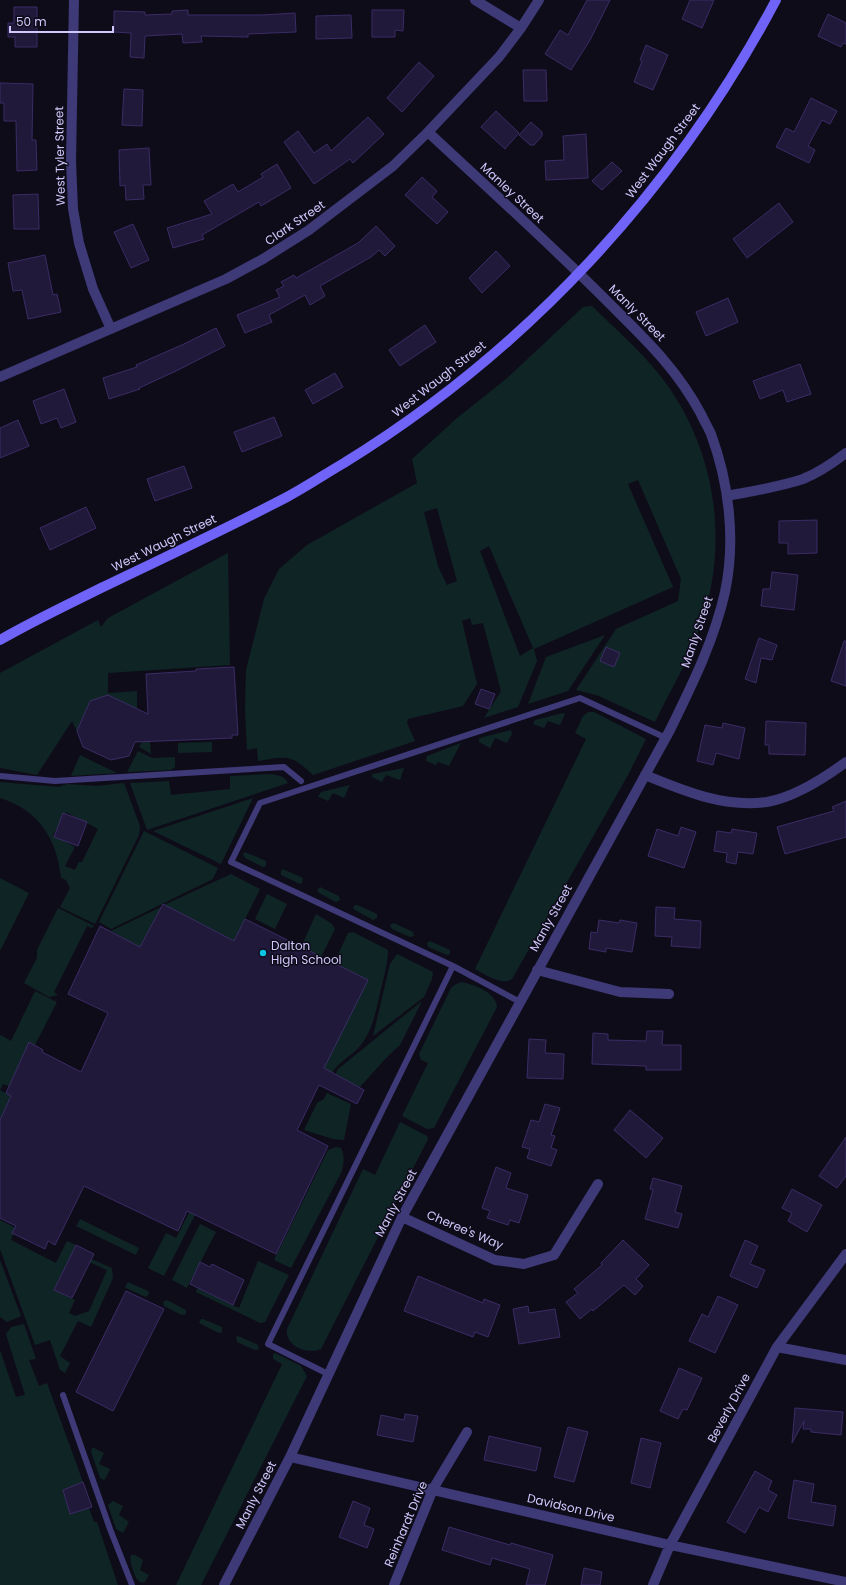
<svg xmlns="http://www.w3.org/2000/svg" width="846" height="1585" font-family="Poppins,sans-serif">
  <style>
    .green { fill: #0f2424; fill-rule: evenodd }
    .building { fill: #21193a; stroke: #3a2c65 }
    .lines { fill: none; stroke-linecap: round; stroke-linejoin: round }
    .lane { stroke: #3e3977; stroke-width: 6 }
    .street { stroke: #3e3977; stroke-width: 10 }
    .secondary { stroke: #6f64f7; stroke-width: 10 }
    .poi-dot { fill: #0cc4e4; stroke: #0f0c1a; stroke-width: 1.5 }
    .labels { text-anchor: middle; stroke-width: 3; stroke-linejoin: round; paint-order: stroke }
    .street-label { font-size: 12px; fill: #d1c8fc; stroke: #0f0c1a }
    .poi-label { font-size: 12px; fill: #d1c8fc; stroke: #0f0c1a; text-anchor: start }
  </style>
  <rect width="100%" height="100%" fill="#0f0c1a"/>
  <path class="green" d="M592,306C613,327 640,350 658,373C715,443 731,542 700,627C689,660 670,691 655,722L599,696L576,690L616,629L678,601L681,579L638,480L628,484L673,587L534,649L537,661L518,707L484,718L501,691L483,623L472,625L470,618L462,621L477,684L463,706L408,719L407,723L415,741L313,775C291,754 287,756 258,761L257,748L247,750L245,710L246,670L264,599L279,569L307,545L417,483L412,459L457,418L506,379L583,307ZM437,508L457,581L447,585L438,566L424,512ZM489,546L533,648L520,656L480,551Z
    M228,553L230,665L108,673V693L137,691V709L91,701L77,731L72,721L37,775L0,768V673L98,620L101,627L108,618Z
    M605,635L568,691L528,704L546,657Z
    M588,712H594L646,739L628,775L512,979C500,986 485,974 475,969L586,739L575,733L583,716Z
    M563,713L565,714L560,725L548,721L544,728L533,724L535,720Z
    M149,729L151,754L139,747Z
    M511,730L512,734L507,743L495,738L490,748L479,742V739L483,737Z
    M212,742V752L178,753V743Z
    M461,743L449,766L438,762L436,765L426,761L427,756Z
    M138,751L152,758L175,757V767L171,770L127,772Z
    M80,755L117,773L71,776Z
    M404,768L400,780L386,775L382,782L372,777V774Z
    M270,774C277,775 285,776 288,783L147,830L130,783L169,781L171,795L230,789V776Z
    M0,782L59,787L67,784L96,786L124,783L140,826L139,835L95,924L60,907L70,888L66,880L61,878C57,839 39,810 0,798ZM66,812L98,829L82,862H79L75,870L65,866L75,847L53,835Z
    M350,785L344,798L333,793L328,801L319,797L318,796L321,792Z
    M253,798L221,864L153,831Z
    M144,831L218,868L213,879L111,929L99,922Z
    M245,852L266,861V866L263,867L245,858L243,854Z
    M283,869L303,878L302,883L300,884L281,875V871Z
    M231,874L260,889L234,941L164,905Z
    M0,878L29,893L0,951Z
    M320,887L339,896L340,900L336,902L319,893L317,890Z
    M267,894L287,904L275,929L255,919Z
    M355,905H357L375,913L377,914V918L373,920L355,910L353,908Z
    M161,907L140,947L111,931Z
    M58,908L94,926L92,928L87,926L54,992L58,995L49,997L24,983L37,958V950Z
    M316,914L332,924L335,929L321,957L301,947Z
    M394,923L413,932L414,936L410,937L392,929L390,925Z
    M353,932L388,950C388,963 384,976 381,989C376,1009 374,1029 360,1046C352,1056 339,1061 332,1073L310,1063L334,963L348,933Z
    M430,941L450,950V954L447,955L428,947L427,943Z
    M397,954L433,972L432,979L424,997L373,1036L390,964Z
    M462,982C474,985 496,992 497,1007L434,1128L427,1129L402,1116L428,1063L421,1060L419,1054L451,988L456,984Z
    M35,991L57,1002L35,1045L29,1042L9,1086L3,1084L0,1090V1036L1,1035L11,1041Z
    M422,1001L400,1045L387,1057L360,1087L335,1075L338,1069Z
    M0,1090L11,1096L0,1120Z
    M327,1093L351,1104L344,1140L333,1139L304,1130L317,1103L324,1099Z
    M400,1122L427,1136L428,1139L321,1349C307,1355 285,1346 287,1329L363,1169L375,1175Z
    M336,1147L341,1148C345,1157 344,1163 341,1173L291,1268L274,1260L328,1150Z
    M194,1203L200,1205L164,1276L148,1268L166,1233L176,1238Z
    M80,1219L139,1248L136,1255L76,1226Z
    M0,1220L16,1228L11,1240L56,1263L67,1241L76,1245L54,1290L75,1300L69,1313L75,1316L89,1311L107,1270L89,1262L91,1259L112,1268L113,1278L91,1327L78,1321L60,1356L70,1363L65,1373L60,1370L50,1340L35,1345L0,1249Z
    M200,1224L216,1232L187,1288L172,1280Z
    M0,1260L21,1316L7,1322L0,1317Z
    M258,1261L289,1275L265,1322L260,1323L196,1292L197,1288L239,1308Z
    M128,1282L148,1291L149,1294L146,1297L128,1289L125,1287Z
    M167,1300L184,1309L186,1310V1314L182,1315L164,1306L163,1302Z
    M201,1319H203L222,1327V1332L219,1333L199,1323Z
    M24,1324L36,1359L29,1360L39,1386L47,1383L83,1482L63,1490L70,1513L89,1508L94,1522H97L118,1585H0V1350L16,1397L25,1395L6,1334L11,1327Z
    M238,1336L258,1345L259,1349L255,1350L237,1342L236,1337Z
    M275,1353L301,1366L307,1376L201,1585H176L282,1364L273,1359V1355Z
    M92,1448H94L104,1453L99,1464L110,1469L106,1478L104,1480L100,1478L91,1452Z
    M113,1501L123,1506L119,1515L129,1522L123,1533L116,1529L108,1505Z
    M131,1555H135L143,1560L140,1570L149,1575L145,1582C143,1583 141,1583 139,1581C134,1578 129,1560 131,1555Z"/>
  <path class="building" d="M587,0H610L590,40L571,70L545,54L560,30L568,35Z
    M690,0H714L702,28L682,19Z
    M14,7H37V47H15V37H8V23H14Z
    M188,10V15H262L295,13L296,32L248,34V37L201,36L202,42L183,43L182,34L145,36L144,58L130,57L131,33L114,32V11L145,12V15L172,14V11Z
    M372,10H404L403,31L395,30V37H372Z
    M828,14L846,23V44L843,43L841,47L818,36Z
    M351,15L352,38L316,39V16Z
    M646,45L668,55L653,90L634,82L642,61L640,60Z
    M419,62L434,76L402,112L387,98Z
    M523,70H546L547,101H524Z
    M0,83L33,84L32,140H36L37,170L17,171L16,121H4V103H0Z
    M124,89L143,90L142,126L122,125Z
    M811,98L837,111L830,124L822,120L808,146L815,150L809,163L776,147L786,128L794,132Z
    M496,111L519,133L505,149L481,127Z
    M368,117L384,134L353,163L350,159L314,184L284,142L298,131L314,153L327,144L331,151Z
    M531,122L542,132V136L534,145H530L519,135Z
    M586,134L588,178L546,180L545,161L564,160L563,136Z
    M149,148L151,185H143L144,199L126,200L125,185L120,186L119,150Z
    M612,162L622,171L602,190L592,181Z
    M277,164L291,188L261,206L259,202L202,235L204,239L173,248L167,228L212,214L204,201L233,184L238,192L263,177L261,174Z
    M422,177L437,191L432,197L448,212L437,224L405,195Z
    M38,194L39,229H14L13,195Z
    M779,203L793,222L747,258L733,239Z
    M133,224L149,260L131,268L114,232Z
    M376,226L395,246L385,256L379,250L371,257L320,286L325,296L310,305L305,295L269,315L272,322L245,333L237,315L280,297L276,290L284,286L281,282L294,275L296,278L358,243Z
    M496,251L510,266L482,293L469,278Z
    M45,255L53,295L57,294L61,312L28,319L22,290L13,291L8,263Z
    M728,298L738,322L706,336L696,312Z
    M425,325L436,342L400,366L389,350Z
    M216,328L225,346L176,371L139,388L140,389L109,399L103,378L137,367L136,365L184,344Z
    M800,364L811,394L787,402L783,390L760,399L753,381Z
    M335,373L343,387L313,404L305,390Z
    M64,389L76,422L61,428L57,418L41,424L33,401Z
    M274,417L282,436L242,452L234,432Z
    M18,420L29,446L0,458V428Z
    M184,466L192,488L155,501L147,479Z
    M86,507L96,528L50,550L40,528Z
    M817,520V553L788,554V543H779V521Z
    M772,572L798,575L794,610L761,606L763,589H770Z
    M759,638L777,645L772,660L761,658L756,683L745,679Z
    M844,641H846V686L831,681Z
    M606,647L620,653L614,667L600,661Z
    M234,667L238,735H232V738L210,739L135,742L129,756L111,760L83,747L77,731L90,701L108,695L148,714L146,674L196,671V669Z
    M481,689L495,694L489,709L475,704Z
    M766,721L806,723L805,755L769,754V745H765Z
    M723,723L745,728L739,759L716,753L713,765L697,761L705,725L722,728Z
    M846,801V837L785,854L777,827L834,811L832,807Z
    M63,813L87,822L78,846L54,837Z
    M681,827L696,832L684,868L648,856L657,829L678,836Z
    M732,829L757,833L753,854L738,852L736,864L726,862L727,853L714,851L717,831L731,833Z
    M163,904L234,941L245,919L368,980L324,1068L364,1090L357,1104L319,1085L297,1130L328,1146L276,1254L187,1211L178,1231L84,1186L55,1245L48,1241L45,1249L12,1233L16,1226L0,1218V1120L11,1096L6,1093L29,1042L43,1050L42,1052L81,1072L108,1013L68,994L100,926L140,947Z
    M656,907L675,908L674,919L701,921L700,948L671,946L672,937L655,936Z
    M599,920L619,923L620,920L637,923L632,952L606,948V952L589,949L591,932L597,933Z
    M647,1031H663L662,1045H681V1070H646V1066L592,1064L593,1033L608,1034V1040L646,1041Z
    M529,1039L546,1040L545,1053L564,1054L563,1079L527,1078Z
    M545,1104L560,1108L551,1135L555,1136L551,1148L557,1150L551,1166L527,1158L530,1149L522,1147L531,1120L539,1122Z
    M630,1110L663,1138L646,1158L614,1130Z
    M846,1137V1176L837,1188L819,1176Z
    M496,1167L511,1173L506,1188L528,1195L519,1223L510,1220L508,1225L487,1218L490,1211L482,1208Z
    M653,1178L682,1186L675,1212L682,1214L678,1228L645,1219L653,1190L650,1189Z
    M792,1189L822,1205L807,1232L788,1221L792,1213L782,1208Z
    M623,1240L649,1265L636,1279L643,1286L635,1295L624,1285L593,1311L592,1309L580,1319L566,1302L578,1293L574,1289L602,1265L601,1263Z
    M745,1240L758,1246L750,1264L765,1270L757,1288L730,1276Z
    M76,1245L94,1254L72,1298L54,1290Z
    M200,1262L210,1267L212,1264L244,1280L233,1305L190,1284Z
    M418,1276L483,1303L484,1299L500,1305L488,1337L475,1332L473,1337L404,1311Z
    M126,1291L164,1309L113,1411L76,1392Z
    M718,1296L738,1305L715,1353L689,1341L702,1314L708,1317Z
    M528,1306L529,1313L555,1309L560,1337L519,1344L513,1309Z
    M679,1368L702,1378L687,1410L683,1409L678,1419L660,1411Z
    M795,1408L843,1412L841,1435L811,1432V1429H803L804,1421L792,1443Z
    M405,1414L418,1416L413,1442L377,1435L381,1415L404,1420Z
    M568,1427L588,1432L574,1482L554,1477Z
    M489,1436L541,1448L536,1471L484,1460Z
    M641,1438L661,1443L650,1488L631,1483Z
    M755,1471L772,1481L768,1490L777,1495L768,1512L759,1507L745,1533L727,1522Z
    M794,1480L814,1484L811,1502L836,1506L833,1526L788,1518Z
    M83,1482L92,1507L70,1514L63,1490Z
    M353,1501L370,1508L364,1525L374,1529L367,1548L339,1537Z
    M449,1527L510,1545L511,1543L553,1555L545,1585H526L530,1569L492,1558L490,1565L442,1550Z
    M584,1568L602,1572L600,1585H581Z"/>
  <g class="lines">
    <path class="lane" d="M0,776L55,781L284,767L301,781
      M453,966L231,862L260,803L580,698L666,738
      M328,1374L268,1344L453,966L520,1002
      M63,1395L110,1529L132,1585"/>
    <path class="street" d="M74,0L71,161L73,209L79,243L93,289L111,329
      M475,0L521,28
      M0,377L226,279L263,259L309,230L393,166L428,132L499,57L521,28L539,0
      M727,496C753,491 779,487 803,479C818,473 833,463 846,453
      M645,775C684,791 724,808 767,802C795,797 823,779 846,762
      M537,970L620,992L669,994
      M402,1217L495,1260L524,1264L554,1255L598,1184
      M777,1347L846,1360
      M290,1457L670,1545L846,1582
      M224,1585L290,1457L402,1217L670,730C692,685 714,641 725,592C736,540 729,483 711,434C708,427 704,421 701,414C676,367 643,337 606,300C548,242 488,188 428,132
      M394,1585L433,1489L467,1432
      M653,1585L670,1545L777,1347L846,1254"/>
    <path class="secondary" d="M0,640C33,621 67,605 101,588C163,558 226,529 287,497C306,487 325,474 344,463C526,351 676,189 776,0"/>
  </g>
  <circle class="poi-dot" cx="263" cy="953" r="4"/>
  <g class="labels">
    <g class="street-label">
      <text transform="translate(663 151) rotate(-53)" y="4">West Waugh Street</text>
      <text transform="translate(60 156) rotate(-91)" y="4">West Tyler Street</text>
      <text transform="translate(512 193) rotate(43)" y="4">Manley Street</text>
      <text transform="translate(295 223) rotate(-34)" y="4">Clark Street</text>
      <text transform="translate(637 313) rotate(45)" y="4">Manly Street</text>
      <text transform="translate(439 379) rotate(-38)" y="4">West Waugh Street</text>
      <text transform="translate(164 543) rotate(-26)" y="4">West Waugh Street</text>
      <text transform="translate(697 632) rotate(-71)" y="4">Manly Street</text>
      <text transform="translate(551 918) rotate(-61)" y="4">Manly Street</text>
      <text transform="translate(396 1203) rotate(-62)" y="4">Manly Street</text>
      <text transform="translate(465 1230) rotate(23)" y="4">Cheree's Way</text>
      <text transform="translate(729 1408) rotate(-62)" y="4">Beverly Drive</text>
      <text transform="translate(256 1495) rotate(-63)" y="4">Manly Street</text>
      <text transform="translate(571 1508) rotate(13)" y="4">Davidson Drive</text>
      <text transform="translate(406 1524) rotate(-67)" y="4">Reinhardt Drive</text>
    </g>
    <g class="poi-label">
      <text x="271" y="950">Dalton<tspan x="271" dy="14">High School</tspan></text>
    </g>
  </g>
  <path d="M10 26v6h103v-6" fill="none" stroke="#d1c8fc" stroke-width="2"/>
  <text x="16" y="26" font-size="12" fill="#d1c8fc" stroke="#0f0c1a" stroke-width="3" paint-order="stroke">50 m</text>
</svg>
